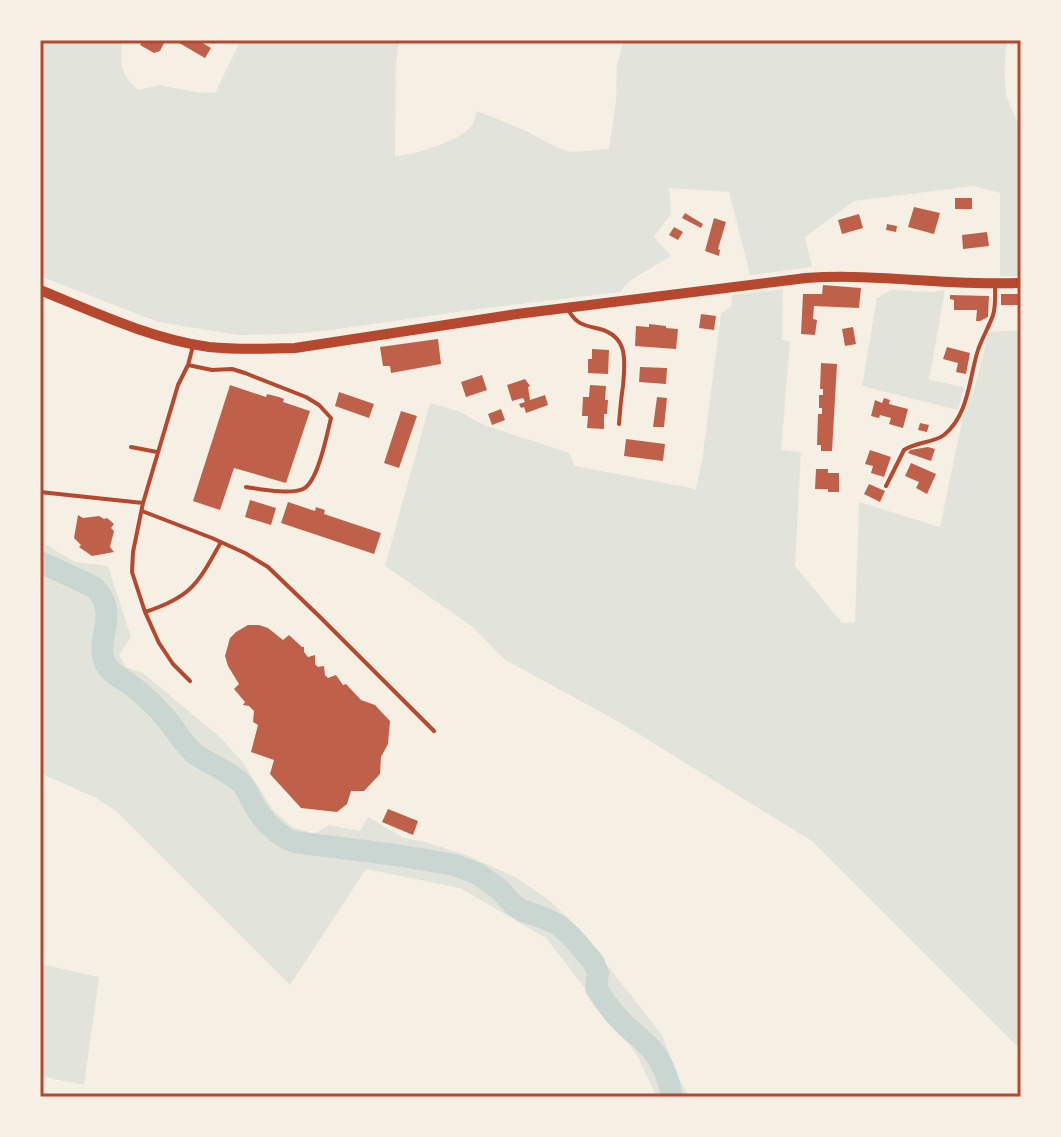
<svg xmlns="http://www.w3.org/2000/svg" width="1061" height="1137" font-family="'Sofia Sans Condensed',sans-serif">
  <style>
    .green { fill: #e2e4dc }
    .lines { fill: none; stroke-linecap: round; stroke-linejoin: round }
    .river { stroke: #c9d6d2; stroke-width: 22 }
    .building { fill: #bf614a }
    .service { stroke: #b5482f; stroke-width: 4 }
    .secondary { stroke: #b5482f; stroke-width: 10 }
    .neatline { fill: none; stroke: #b5482f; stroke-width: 3 }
  </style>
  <rect width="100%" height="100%" fill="#f6efe4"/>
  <path class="green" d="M40,40H120L122,41C120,65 120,73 138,90L159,85L196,92L215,93L241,40H399L396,64L395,156C414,155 462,141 473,124C475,120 475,116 477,111L522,129L556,147L571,152L609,149L616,101L617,65L624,40H1008C1004,54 1004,80 1006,94C1009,107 1018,119 1021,132V276H1000V193L974,186L854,201L805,237L812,267L750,275L729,192L669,188L671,214L654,237L671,256L631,280L620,292L471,310L324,331L287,334L238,335L158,322L40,276Z
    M783,289L782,340L790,341L781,450L801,452L795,566L842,623L855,622L859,502L940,527L964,412L974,390L989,332L1021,330V1050L812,841L619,722L504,659L473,627L385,566L430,403L458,411L484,425L569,453L575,466L696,489L702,461L721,314L731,306L732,295Z
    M891,290L932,292L945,290L929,380L964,387L958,410L862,386L877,298Z
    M40,541L75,562L108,566L131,637L119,655L126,667L143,673L222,739L243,763L274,811L292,827L314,834L329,825L360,831L368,817L404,838L425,842L466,855L517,878L550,901L566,916L612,971L662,1035L679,1079L690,1097H657L637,1055L546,938L460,888L366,869L290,985L116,811L96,798L40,773Z
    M40,964L99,977L84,1085L40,1076Z"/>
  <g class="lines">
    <path class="river" d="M40,562L94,587C123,616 90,642 108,668C115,677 129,682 137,690C147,698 156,707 164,716C175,728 182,743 195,754C210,765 229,771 242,784C247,790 250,798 254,805C265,823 276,834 294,842L396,855L455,865L478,874L499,889L513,904L523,911L544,918L560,926L572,937L594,963L598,973L596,988C604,1001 613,1013 624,1024C633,1033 644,1040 652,1050C663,1063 669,1080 672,1097"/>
  </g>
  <path class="building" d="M143,40H159L164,43L160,51L154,53L140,45Z
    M174,40H203L201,42L211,48L205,58Z
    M955,198H972V209H955Z
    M914,207L940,213L934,234L908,227Z
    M685,213L703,224L701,228L682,218Z
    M859,214L863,228L842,234L838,220Z
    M714,218L726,222L718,249L720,250L719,256L705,251Z
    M887,224L897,226L896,232L886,230Z
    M674,227L683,232L678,240L669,235Z
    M987,232L989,246L963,249L962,235Z
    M823,285L861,288L859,308L814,306L813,319L817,320L815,335L801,334L803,294H822Z
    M1001,294H1021V305H1001Z
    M950,295L989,296L988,317L980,321H976L977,310H954V300L950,299Z
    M701,314L716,316L714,330L699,328Z
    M649,324L666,326V328L678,329L676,349L635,346L636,326L649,327Z
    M853,327L856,344L845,346L842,329Z
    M438,339L441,364L391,373L390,366H383L380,347Z
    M947,347L970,353L966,374L956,372L958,363L943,359Z
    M592,349L609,350L608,374L588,373V359H592Z
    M821,363L837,364L832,451H821V445H817L818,414H822V408H819V395H823V389H820Z
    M640,367L667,368L666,384L639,382Z
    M482,375L487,390L466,397L461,382Z
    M525,379L530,386L528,387L530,400L545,395L548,405L526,413L524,407L521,408L519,404L525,402L523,398L512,401L507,385Z
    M230,385L266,397L267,394L279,397L284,399L283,402L310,411L286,483L234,468L220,510L193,501Z
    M590,385L606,386L605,400H608L607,414H604V429L587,428L588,416H582L583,397H589Z
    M339,392L374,404L369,418L335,406Z
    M657,397L667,398L664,427H653Z
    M884,398L890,400L889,404L908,409L903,428L889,424L891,418L880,415L879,418L871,416L875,400L882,403Z
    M501,409L505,420L492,425L488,414Z
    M401,411L417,416L399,468L384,463Z
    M920,423L929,425L927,432L918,430Z
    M626,439L665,444L663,461L624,456Z
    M928,447L935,449L931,461L908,453L910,450Z
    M870,450L891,457L884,477L871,473L873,466L865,464Z
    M911,463L936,474L927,494L916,488L919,482L905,476Z
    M816,469H828V473H839V492H828V489H815Z
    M869,484L885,491L880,502L864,494Z
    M250,500L276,508L271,525L245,517Z
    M288,502L315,511L316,507L325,510L324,514L381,533L374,554L281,523Z
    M78,515L83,518L99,516L104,519L107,518L114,524L111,528L114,531L110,547L114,552L92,556L79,547L81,545L74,538Z
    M248,625H259L268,628L283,640L289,635L302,647H304V652L308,657L315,655V664L318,667L324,666L325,675L328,678L336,675L343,685L346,684L361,700L375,705L390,721L388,744L381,757L380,774L364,791H351L347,804L337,812L301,808L270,774L274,760L251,752L258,725L253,722L254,711L249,706L243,705L245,702L234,689L239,684L228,666L225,656L230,638L236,632Z
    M388,809L418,821L413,835L382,822Z"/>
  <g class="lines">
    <path class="service" d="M569,311C577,325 584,325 600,329C629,337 625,362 623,386C621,398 620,411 619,424
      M188,365L212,370L232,369L245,373L306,397L319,405L331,418C327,434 318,482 303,489C290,495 260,489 246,487
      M131,447L157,452
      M886,486L904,450C916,442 933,443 944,435C969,415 969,378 978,350C982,338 989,327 993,315C996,306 995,294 995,284
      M40,492L143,503
      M142,511L212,538L245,553L268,567L320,617L434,731
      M145,612C192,597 198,583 221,542
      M190,681L173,664L159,643L145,612L132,572L133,552L143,503L178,385L188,365L193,346"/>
    <path class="secondary" d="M40,290C94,312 151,339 209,347C238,350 267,349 295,348L517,314L806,278C878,273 949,286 1021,283"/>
  </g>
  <rect width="1061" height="1137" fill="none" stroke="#f6efe4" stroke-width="84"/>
  <rect x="42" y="42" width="977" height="1053" class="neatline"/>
</svg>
